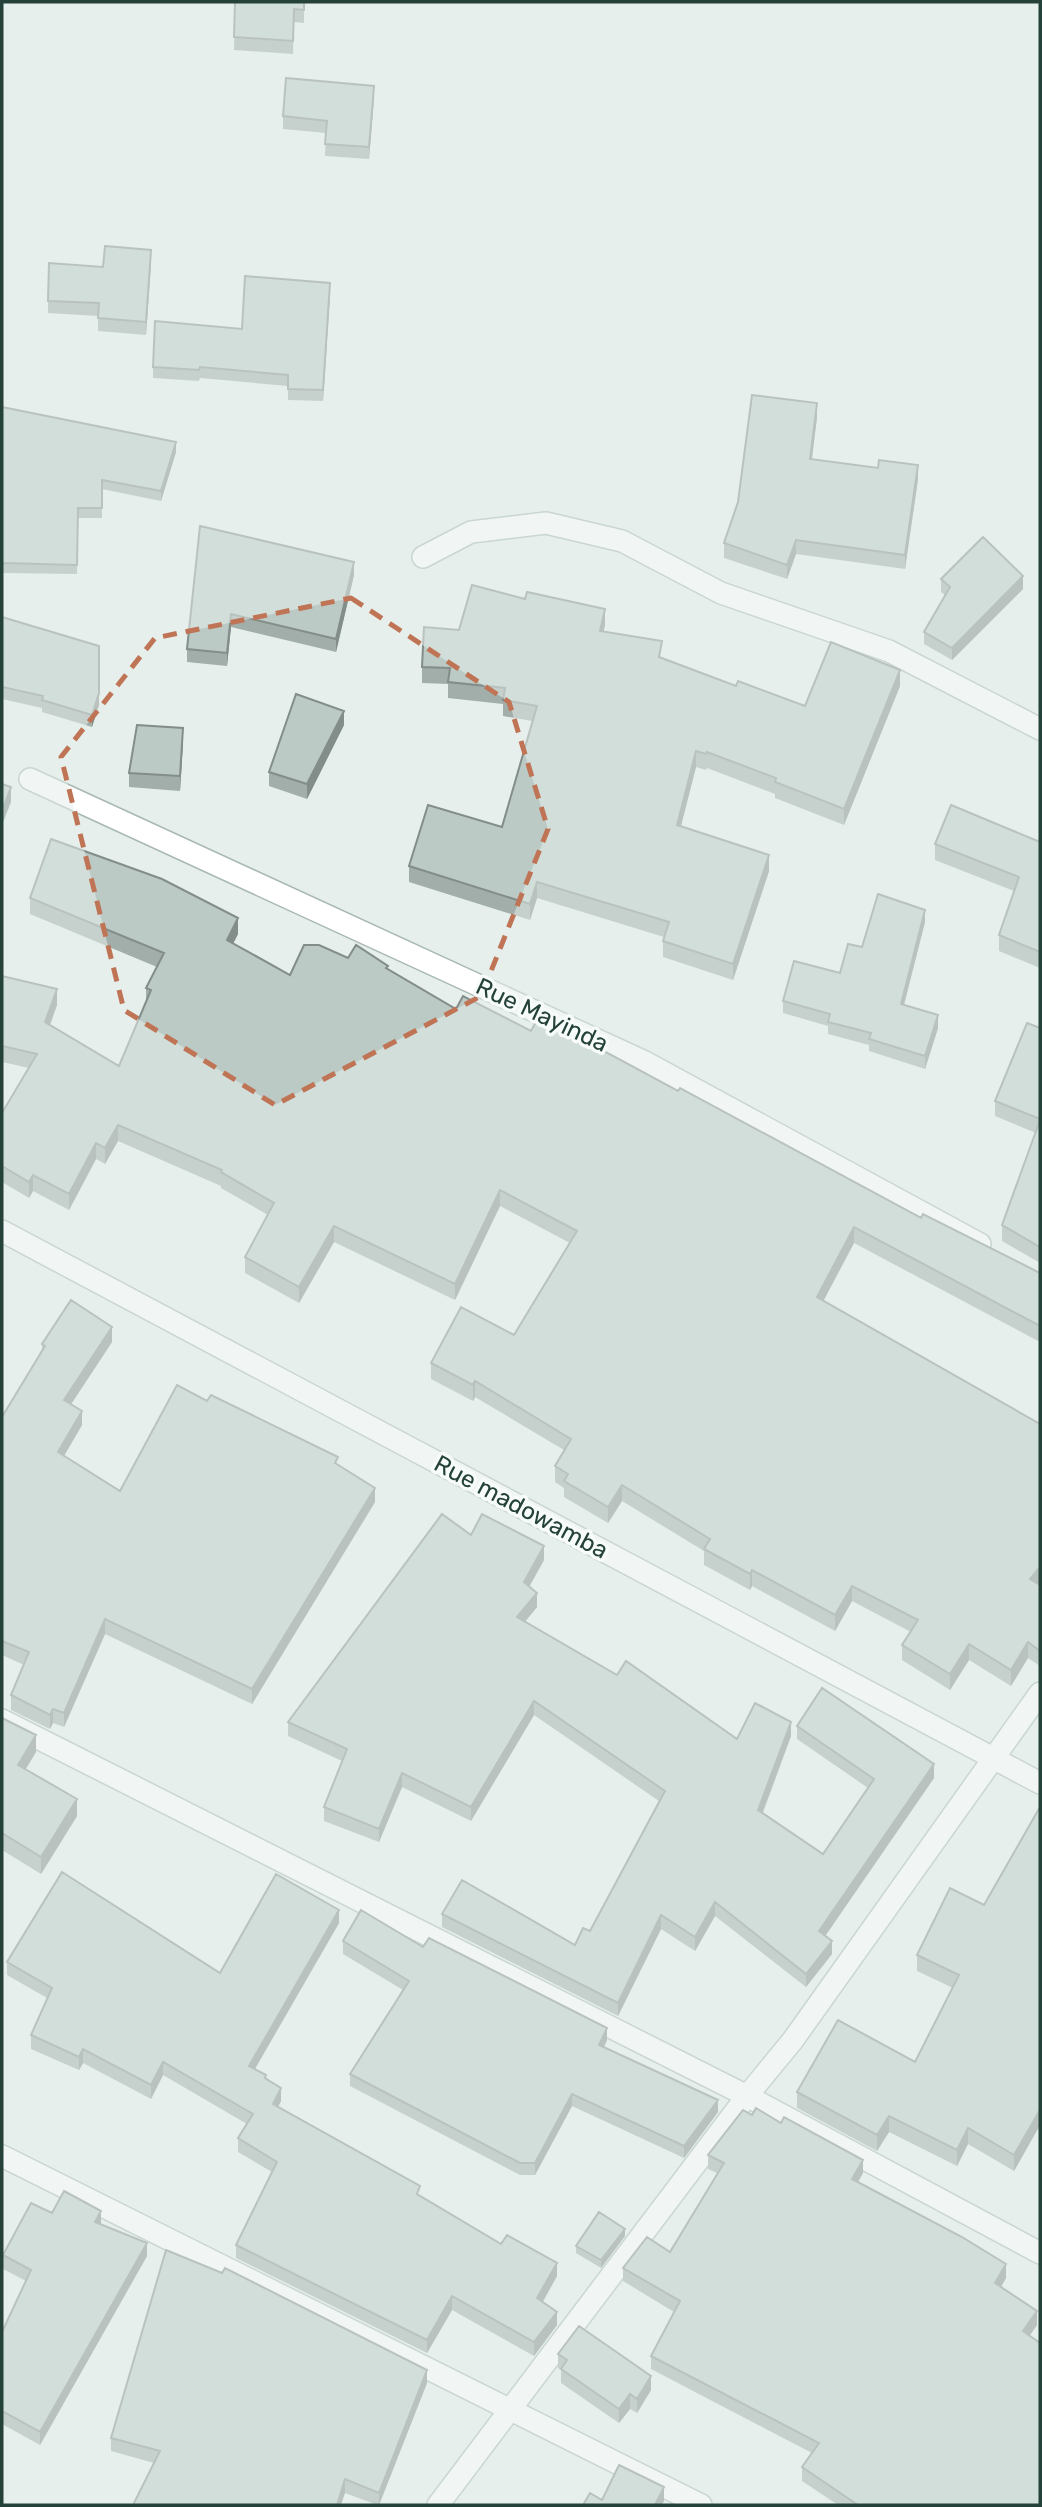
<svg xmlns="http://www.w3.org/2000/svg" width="1042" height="2507" font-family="Rubik,sans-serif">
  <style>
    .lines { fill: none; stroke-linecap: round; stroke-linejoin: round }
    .minor-casing { stroke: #a8b8b2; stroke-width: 24 }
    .minor { stroke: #fff; stroke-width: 21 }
    .wall { fill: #a1aea9 }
    .shaded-wall { fill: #838d89 }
    .building { fill: #bbcac4; stroke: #838d89; stroke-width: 2 }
    .marked { fill: none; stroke: #c07456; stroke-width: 5; stroke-dasharray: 14 9; stroke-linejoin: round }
    .labels { text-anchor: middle; stroke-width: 7; stroke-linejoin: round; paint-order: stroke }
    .street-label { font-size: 24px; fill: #24423a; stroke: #f7fbf9 }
  </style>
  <rect width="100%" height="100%" fill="#e6efeb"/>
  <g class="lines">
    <defs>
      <path id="minor" d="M423,557L471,532L546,523L622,541L721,593L889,651L1040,729
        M30,779L645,1062L980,1244
        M2,1231L1040,1783
        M2,1720L747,2096L1040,2253
        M2,2156L701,2505
        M438,2505L747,2096L793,2040L1040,1693"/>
    </defs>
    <use href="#minor" class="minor-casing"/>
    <use href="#minor" class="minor"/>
  </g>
  <path class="wall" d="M235,2H304V23L294,22L293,54L234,50Z
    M374,98L369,159L325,156L326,133L283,129V116Z
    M151,263L146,335L98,331V316L48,313V301L103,267Z
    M330,294L323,401L288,400V386L200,378L199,381L153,378V367L242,329Z
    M2,407L176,452L161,501L102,489V518H78L77,574L2,573Z
    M817,417L812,459L918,479L905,569L796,554L787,579L724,558V543Z
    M200,526L354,575L336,652L231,627L227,666L187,662V649Z
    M941,579L1023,589L952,660L924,644V632L945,595L941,592Z
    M2,617L99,705L92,727L42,712V708L2,699Z
    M605,625L603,632L662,658L736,686L805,706L900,686L844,825L775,798V794L707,768L706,770L696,767L681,826L769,871L733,980L663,957V941L664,937L537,898L530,920L409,882V866L502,827L532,721L503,716V704L448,698V684L422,683V667L459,630Z
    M344,725L307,799L269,786V772Z
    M183,742L180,791L129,787V773Z
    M1040,842V968L999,951V935L1014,891L935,860V844Z
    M30,898L238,934L233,943L290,975L348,958L388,969L456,1009L531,1031L678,1091L921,1218L1040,1273V1342L854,1243L823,1301L1040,1424V1583L1039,1584L1040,1585V1666L1028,1658L1011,1686L969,1660L950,1690L902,1660V1645L911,1632L852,1601L835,1631L752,1586L750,1590L704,1565V1551L622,1501L608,1523L564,1497V1488L555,1482V1466L564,1450L475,1397L473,1401L431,1379V1363L514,1335L570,1243L500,1206L455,1300L334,1242L299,1303L245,1273V1257L268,1215L221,1188V1186L118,1141L105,1164L96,1159L69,1210L33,1191L29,1198L2,1182V1113L29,1068L2,1062V976L57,1005L50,1025L119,1066L146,1001V988L157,967L30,914Z
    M925,922L904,1005L938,1028L925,1069L869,1051V1045L828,1034V1026L783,1013V1001L840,973L862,947Z
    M1040,1028V1263L1002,1241V1225L1036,1133L995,1116V1101Z
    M112,1342L71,1404L82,1425L64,1456L120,1491L207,1401L338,1465L375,1502L252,1704L105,1634L64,1727L53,1723L50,1729L11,1710V1695L24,1665L2,1655V1417L42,1351V1344Z
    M471,1535L544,1560L529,1587L537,1607L525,1622L617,1675L737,1739L791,1736L763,1813L823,1854L868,1788L797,1739V1726L934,1778L825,1936L832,1954L806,1987L715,1916L695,1951L661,1929L618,2016L442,1927V1914L575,1945L590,1931L659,1801L534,1715L471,1821L402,1787L379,1842L324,1821V1807L342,1761L288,1736V1722Z
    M2,1718L36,1752L25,1769L77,1816L41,1874L2,1850Z
    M1040,1807V2125L1014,2171L968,2144L957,2166L889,2132L877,2151L797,2108V2092L915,2062L953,1988L917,1971V1955L984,1905Z
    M339,1923L255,2069L266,2078L281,2101L278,2107L420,2196L557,2276L543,2302L557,2325L534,2356L452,2310L427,2353L236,2258V2245L272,2172L238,2152V2138L247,2124L163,2075L151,2099L83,2063L79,2070L31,2049V2035L47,1998L7,1975V1962L220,1973Z
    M343,1941L423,1947L607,2040L604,2047L718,2112L684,2158L572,2106L535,2175H520L350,2086V2074L403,1990L343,1954Z
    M708,2155L863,2173L858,2182L1006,2278L1001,2287L1037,2325L1030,2335L1040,2505H838L802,2481V2467L812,2453L651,2369V2356L674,2312L623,2281V2268L670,2252L717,2173L708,2169Z
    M52,2213L101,2225L147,2256L40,2445L2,2424V2332L26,2281L3,2269V2255Z
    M625,2236L601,2268L576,2253V2246Z
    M558,2354L651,2390L637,2413L630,2409L619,2423L561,2383V2370L558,2368Z
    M427,2383L379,2505H377L345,2493L154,2463L111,2451V2438Z"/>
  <path class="shaded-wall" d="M374,86V98L369,159V147Z
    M151,250V263L146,335V322Z
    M330,283V294L323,401V390Z
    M817,403V417L810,473V459Z
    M176,442V452L161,501V491Z
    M918,465V479L905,569V555Z
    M796,540V554L787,579V565Z
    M354,562V575L336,652V639Z
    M1023,576V589L952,660V648Z
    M605,609V625L600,647V631Z
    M231,614V627L227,666V653Z
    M99,658V705L92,727V715Z
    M900,670V686L844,825V809Z
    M344,711V725L307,799V784Z
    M183,728V742L180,791V776Z
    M696,751V767L677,841V825Z
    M11,787V802L2,825V811Z
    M769,855V871L733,980V964Z
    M537,882V898L530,920V904Z
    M925,910V922L901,1016V1004Z
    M238,918V934L227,956V940Z
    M57,989V1005L45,1038V1022Z
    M938,1015V1028L925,1069V1056Z
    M118,1125V1141L105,1164V1148Z
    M96,1143V1159L69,1210V1194Z
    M33,1175V1191L29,1198V1182Z
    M500,1190V1206L455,1300V1284Z
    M334,1226V1242L299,1303V1287Z
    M854,1227V1243L817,1313V1297Z
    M112,1327V1342L64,1415V1400Z
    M475,1381V1397L473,1401V1385Z
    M82,1411V1425L58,1466V1452Z
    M622,1485V1501L608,1523V1507Z
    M375,1488V1502L252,1704V1689Z
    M544,1546V1560L524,1596V1582Z
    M1040,1567V1583L1030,1595V1579Z
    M752,1570V1586L750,1590V1574Z
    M852,1586V1601L835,1631V1615Z
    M537,1593V1607L517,1631V1617Z
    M105,1619V1634L64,1727V1713Z
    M1028,1642V1658L1011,1686V1670Z
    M969,1644V1660L950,1690V1674Z
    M534,1701V1715L471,1821V1807Z
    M53,1709V1723L50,1729V1715Z
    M791,1722V1736L758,1824V1810Z
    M36,1735V1752L18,1782V1765Z
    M934,1764V1778L819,1945V1931Z
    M402,1773V1787L379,1842V1829Z
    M77,1799V1816L41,1874V1857Z
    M715,1902V1916L695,1951V1937Z
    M339,1910V1923L249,2079V2066Z
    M661,1915V1929L618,2016V2003Z
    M832,1941V1954L806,1987V1974Z
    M607,2028V2040L599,2057V2045Z
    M83,2049V2063L79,2070V2057Z
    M163,2062V2075L151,2099V2085Z
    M281,2088V2101L273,2117V2104Z
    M572,2094V2106L535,2175V2163Z
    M718,2100V2112L684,2158V2146Z
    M1040,2110V2125L1014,2171V2155Z
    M889,2116V2132L877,2151V2135Z
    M968,2128V2144L957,2166V2150Z
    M863,2160V2173L852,2192V2179Z
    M101,2211V2225L95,2222Z
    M625,2229V2236L601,2268V2260Z
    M147,2243V2256L40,2445V2432Z
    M557,2263V2276L537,2311V2298Z
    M1006,2264V2278L995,2297V2283Z
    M452,2296V2310L427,2353V2340Z
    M1037,2311V2325L1023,2345V2331Z
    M557,2312V2325L534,2356V2342Z
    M427,2370V2383L379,2505V2493Z
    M651,2376V2390L637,2413V2399Z
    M630,2394V2409L619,2423V2409Z
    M345,2479V2493L341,2505H337Z
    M664,2487V2501L662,2505H655Z"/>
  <path class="building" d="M235,2H304V10L294,9L293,41L234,37Z
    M286,78L374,86L369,147L325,144L327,121L283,116Z
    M105,246L151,250L146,322L98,318L99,303L48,301L49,263L103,267Z
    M245,276L330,283L323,390L288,389V375L200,367L199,370L153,367L155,321L242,329Z
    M752,395L817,403L810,459L878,468L879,460L918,465L905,555L796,540L787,565L724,543L738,502Z
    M2,407L176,442L161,491L102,480V508H78L77,565L2,563Z
    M200,526L354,562L336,639L231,614L227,653L187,649Z
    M983,537L1023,576L952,648L924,632L950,587L941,579Z
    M472,585L525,599L527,592L605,609L600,631L662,641L659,657L736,686L738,681L805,706L831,642L900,670L844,809L775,782L776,778L707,752L706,754L696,751L677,825L769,855L733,964L663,941L669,922L537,882L530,904L409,866L428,805L502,827L537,706L503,700L505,688L448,682L450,668L422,667L424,627L459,630Z
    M2,617L99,646V693L92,715L42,700L43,696L2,687Z
    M296,694L344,711L307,784L269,772Z
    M137,725L183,728L180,776L129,773Z
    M2,784L11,787L2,811Z
    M951,805L1040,842V952L999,935L1019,877L935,844Z
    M51,839L162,879L238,918L227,940L290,975L304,945H319L348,958L356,945L388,966L386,968L456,1009L463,996L531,1031L539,1016L678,1091L680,1088L921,1218L923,1214L1040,1273V1326L854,1227L817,1297L1040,1424V1567L1030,1579L1040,1585V1651L1028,1642L1011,1670L969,1644L950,1674L902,1645L918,1620L852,1586L835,1615L752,1570L750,1574L704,1549L710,1539L622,1485L608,1507L564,1481L568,1474L555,1466L571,1439L475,1381L473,1385L431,1363L461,1307L514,1335L577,1231L500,1190L455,1284L334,1226L299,1287L245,1257L274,1203L221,1172L222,1170L118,1125L105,1148L96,1143L69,1194L33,1175L29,1182L2,1166V1113L37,1054L2,1046V976L57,989L45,1022L119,1066L151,990L146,988L164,953L30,898Z
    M878,894L925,910L901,1004L938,1015L925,1056L869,1039L871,1033L828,1022L830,1014L783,1001L794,961L840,973L848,944L862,947Z
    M1027,1023L1040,1028V1119L995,1101Z
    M1040,1120V1247L1002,1225Z
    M71,1300L112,1327L64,1400L82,1411L58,1452L120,1491L177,1385L207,1401L211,1395L338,1457L335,1463L375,1488L252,1689L105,1619L64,1713L53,1709L50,1715L11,1695L29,1652L2,1641V1417L45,1346L42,1344Z
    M442,1514L471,1535L482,1514L544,1546L524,1582L537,1593L517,1617L617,1675L626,1661L737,1739L755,1703L791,1722L758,1810L823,1854L874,1779L797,1726L822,1688L934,1764L819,1931L832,1941L806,1974L715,1902L695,1937L661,1915L618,2003L442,1914L462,1880L575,1945L583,1928L590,1931L665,1791L534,1701L471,1807L402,1773L379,1829L324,1807L347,1749L288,1722Z
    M2,1718L36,1735L18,1765L77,1799L41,1857L2,1833Z
    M1040,1807V2110L1014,2155L968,2128L957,2150L889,2116L877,2135L797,2092L838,2020L915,2062L959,1975L917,1955L950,1888L984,1905Z
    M62,1872L220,1973L276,1874L339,1910L249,2066L266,2075L265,2078L281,2088L273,2104L420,2186L417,2194L501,2244L507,2235L557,2263L537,2298L557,2312L534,2342L452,2296L427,2340L236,2245L277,2162L238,2138L253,2114L163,2062L151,2085L83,2049L79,2057L31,2035L52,1988L7,1962Z
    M361,1910L423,1947L429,1938L607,2028L599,2045L718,2100L684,2146L572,2094L535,2163H520L350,2074L409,1981L343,1941Z
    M756,2108L781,2123L784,2117L863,2160L852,2179L962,2237L1006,2264L995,2283L1037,2311L1023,2331L1040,2343V2505H858L802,2467L819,2443L651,2356L680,2301L623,2268L647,2237L670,2252L724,2163L708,2155L743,2110L752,2115Z
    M64,2191L101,2211L95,2222L147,2243L40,2432L2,2411V2332L31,2270L3,2255L31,2203L52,2213Z
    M599,2212L625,2229L601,2260L576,2246Z
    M166,2250L222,2273L225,2268L427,2370L379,2493L345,2479L337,2505H133L160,2451L111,2438Z
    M579,2326L651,2376L637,2399L630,2394L619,2409L561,2369L567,2360L558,2354Z
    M619,2465L664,2487L655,2505H583L590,2493L602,2500Z"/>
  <path d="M0 0H1042V2507H0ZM351,598L509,702L548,829L481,996L275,1105L124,1010L61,757L155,638Z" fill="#e6efeb" fill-opacity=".55" fill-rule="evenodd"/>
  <path class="marked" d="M351,598L509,702L548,829L481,996L275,1105L124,1010L61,757L155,638Z"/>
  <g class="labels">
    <g class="street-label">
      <text transform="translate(542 1015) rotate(25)" y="8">Rue Mayinda</text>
      <text transform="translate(521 1507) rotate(28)" y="8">Rue madowamba</text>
    </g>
  </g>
  <rect width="1042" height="2507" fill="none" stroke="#24423a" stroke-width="7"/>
</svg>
